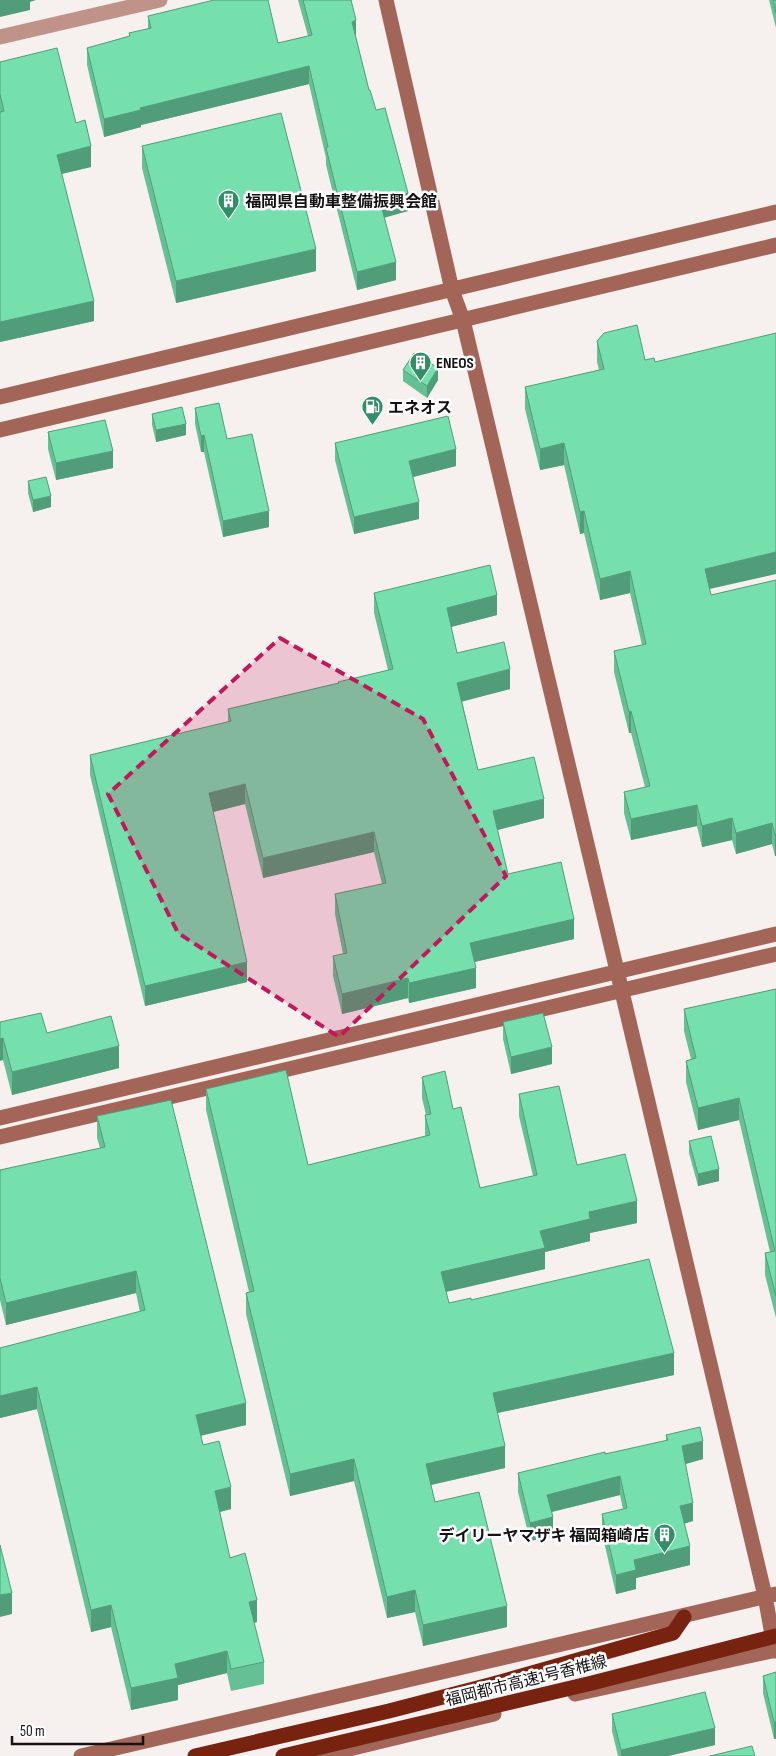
<svg xmlns="http://www.w3.org/2000/svg" width="776" height="1756" font-family="'Sofia Sans Condensed','Noto Sans JP',sans-serif">
  <style>
    .lines { fill: none; stroke-linecap: round; stroke-linejoin: round }
    .street { stroke: #bf9389; stroke-width: 15 }
    .secondary { stroke: #a36557; stroke-width: 15 }
    .highway { stroke: #782210; stroke-width: 15 }
    .wall { fill: #65c195 }
    .shaded-wall { fill: #529d79 }
    .building { fill: #75e0ad; stroke: #529d79 }
    .marked { fill: #c2185b; fill-opacity: 0.2; stroke: #c2185b; stroke-width: 4; stroke-dasharray: 10 6; stroke-linejoin: round }
    .labels { text-anchor: middle; stroke-width: 5; stroke-linejoin: round; paint-order: stroke }
    .poi-label { font-size: 16px; font-weight: bold; fill: #141212; stroke: #fff; text-anchor: start }
    .street-label { font-size: 16px; fill: #141212; stroke: #fff }
  </style>
  <rect width="100%" height="100%" fill="#f6f0ef"/>
  <g class="lines">
    <path class="street" d="M0,37L160,0"/>
    <path class="secondary" d="M386,0L452,290L463,320L765,1596L775,1651
      M0,397L776,212
      M0,430L776,245
      M0,1118L776,934
      M0,1137L776,954
      M575,1694L776,1650
      M81,1756L776,1594
      M320,1756L494,1714"/>
    <path class="highway" d="M195,1756L389,1711L493,1684L673,1633L684,1617
      M283,1756L592,1683L776,1636"/>
  </g>
  <path class="wall" d="M298,0H351L356,38L369,90L408,211L384,217L396,280L357,290L326,165V158L309,84L141,125V127L104,137L87,65V48L129,36V33L148,29V16L278,43L308,36Z
    M769,0H776V28Z
    M0,62L76,123L91,167L61,174L94,321L0,342Z
    M142,146L316,271L176,303L142,168Z
    M597,341L645,360L711,595L776,580V856H775L772,844L736,854L732,840L702,847L697,826L631,840L624,813V792L645,787L631,733H629L614,672V651L642,645L630,593L600,600L584,533L580,534L564,465L540,470L525,409V387L599,370L597,362Z
    M403,370L438,380L427,398L403,381Z
    M195,408L227,439L269,527L223,537L204,452H201L195,424Z
    M152,414L186,435L156,442L152,425Z
    M48,432L113,468L56,480L48,449Z
    M335,443L456,466L413,477L419,519L354,534L335,460Z
    M28,481L51,507L33,512L28,493Z
    M374,593L497,615L451,627L457,653L510,689L462,701L478,770L544,818L497,830L508,874L574,939L474,962L476,988L409,1003L408,998L342,1014L333,976V956L343,954L335,914V894L382,884L374,852L263,878L245,804L213,812L247,982L145,1006L90,775V755L228,722V709L338,683L388,670L374,613Z
    M776,989V1318L765,1275V1253L770,1252L739,1120L698,1130L686,1082V1061L691,1059L684,1031V1009Z
    M0,1022L47,1033L119,1068L12,1095L3,1060Z
    M503,1022L552,1064L511,1074L503,1039Z
    M422,1077L453,1109L480,1188L533,1176L519,1116V1094L577,1165L637,1223L590,1233V1241L545,1252V1269L446,1292L449,1303L471,1300L674,1375L497,1413L505,1468L431,1485L435,1502L507,1627L423,1646L415,1612L387,1618L354,1481L290,1496L246,1314V1293L249,1292L206,1110V1089L308,1165L425,1136V1115H426L422,1098Z
    M97,1116L246,1425L201,1435L203,1445L231,1509L220,1512L230,1558L257,1622L254,1623L264,1662V1684L231,1691L227,1673L178,1685V1700L131,1710L111,1627L91,1632L37,1409L0,1418V1348L140,1312L136,1293L6,1325L0,1300V1170L100,1148L97,1138Z
    M689,1141L719,1181L698,1186L689,1153Z
    M666,1435L703,1459L685,1464L693,1521L684,1523L690,1565L636,1578V1589L616,1594L602,1533V1514L623,1509L620,1495L552,1512L553,1536L530,1541L518,1492V1473L666,1441Z
    M776,1672L774,1739L763,1693V1676Z
    M612,1714L715,1745L668,1756H618L612,1731Z"/>
  <path class="shaded-wall" d="M0,0H36L30,2V10L0,17Z
    M356,20V38L352,22Z
    M309,66V84L141,125V127L104,137V119L140,108Z
    M91,146V167L57,175V155Z
    M408,193V211L380,219V201Z
    M316,249V271L176,303V281Z
    M396,262V280L357,290V272Z
    M94,301V321L0,342V322Z
    M438,368V380L427,398V386Z
    M186,424V435L156,442V430Z
    M204,435V452H201V436Z
    M564,443V465L540,470V449Z
    M456,449V466L409,478V461Z
    M113,451V468L56,480V463Z
    M51,496V507L33,512V500Z
    M419,502V519L354,534V517Z
    M269,511V527L223,537V521Z
    M584,511V533L580,534V512Z
    M776,552V574L705,590V569Z
    M630,571V593L600,600V579Z
    M497,595V615L447,628V608Z
    M510,669V689L457,703V683Z
    M631,711V733H629V712Z
    M245,784V804L209,813V793Z
    M544,799V818L493,831V811Z
    M697,805V826L631,840V819Z
    M732,818V840L702,847V826Z
    M772,823V844L736,854V833Z
    M374,832V852L263,878V858Z
    M776,834V856H775V835Z
    M574,919V939L470,963V943Z
    M247,962V982L145,1006V986Z
    M476,968V988L409,1003V983Z
    M408,978V998L342,1014V994Z
    M3,1038V1060L0,1061V1039Z
    M119,1046V1068L12,1095V1072Z
    M552,1047V1064L511,1074V1057Z
    M739,1098V1120L698,1130V1108Z
    M719,1169V1181L698,1186V1174Z
    M637,1201V1223L590,1233V1241L545,1252V1269L441,1293V1272L589,1212Z
    M136,1271V1293L6,1325V1303Z
    M674,1353V1375L493,1414V1393Z
    M37,1387V1409L0,1418V1396Z
    M246,1403V1425L196,1437V1415Z
    M703,1441V1459L682,1465V1446Z
    M505,1446V1468L426,1486V1464Z
    M354,1459V1481L290,1496V1474Z
    M620,1476V1495L547,1513V1495Z
    M231,1487V1509L215,1513V1491Z
    M693,1503V1521L680,1525V1506Z
    M553,1517V1536L530,1541V1523Z
    M690,1546V1565L636,1578V1589L616,1594V1575L634,1560Z
    M415,1590V1612L387,1618V1597Z
    M12,1593V1614L0,1617V1595Z
    M257,1600V1622L249,1624V1602Z
    M111,1605V1627L91,1632V1610Z
    M507,1606V1627L423,1646V1625Z
    M227,1651V1673L178,1685V1700L131,1710V1688L175,1664Z
    M774,1722H776V1739H774Z
    M715,1728V1745L668,1756H621V1750Z"/>
  <path class="building" d="M214,0H268L278,43L312,35L303,0H351L356,20L352,22L369,90H370L376,110L385,108L408,193L380,201L396,262L357,272L326,148L328,147L309,66L140,108L141,110L104,119L87,48L130,36L129,33L151,28L148,16Z
    M773,0H776V13Z
    M57,48L76,123L85,120L91,146L57,155L94,301L0,322V112L4,111L0,94V62Z
    M281,113L316,249L176,281L142,146Z
    M637,325L645,360L654,358L655,362L776,333V552L705,569L711,595L776,580V834L775,835L772,823L736,833L732,818L702,826L697,805L631,819L624,792L650,786L631,711L629,712L614,651L646,644L630,571L600,579L584,511L580,512L564,443L540,449L525,387L604,369L597,341L604,333Z
    M414,353L438,368L427,386L403,370Z
    M219,403L227,439L252,434L269,511L223,521L204,435L201,436L195,408Z
    M182,407L186,424L156,430L152,414Z
    M448,416L456,449L409,461L419,502L354,517L335,443Z
    M105,420L113,451L56,463L48,432Z
    M46,477L51,496L33,500L28,481Z
    M490,565L497,595L447,608L457,653L504,642L510,669L457,683L478,770L534,757L544,799L493,811L508,874L561,862L574,919L470,943L476,968L409,983L408,978L342,994L333,956L347,953L335,894L386,883L374,832L263,858L245,784L209,793L247,962L145,986L90,755L231,721L228,709L339,683L338,682L393,669L374,593Z
    M776,989V1296L765,1253L775,1251L739,1098L698,1108L686,1061L696,1058L684,1009Z
    M41,1013L47,1033L111,1016L119,1046L12,1072L3,1038L0,1039V1022Z
    M543,1013L552,1047L511,1057L503,1022Z
    M286,1070L308,1165L430,1135L425,1115L431,1114L422,1077L445,1071L453,1109L461,1107L480,1188L537,1175L519,1094L559,1086L577,1165L625,1154L637,1201L589,1212L590,1219L540,1231L545,1248L441,1272L449,1303L471,1298V1300L649,1259L674,1353L493,1393L505,1446L426,1464L435,1502L479,1492L507,1606L423,1625L415,1590L387,1597L354,1459L290,1474L246,1293L254,1291L206,1089Z
    M171,1100L246,1403L196,1415L203,1445L219,1441L231,1487L215,1491L230,1558L245,1553L257,1600L249,1602L264,1662L231,1669L227,1651L175,1664L178,1678L131,1688L111,1605L91,1610L37,1387L0,1396V1348L145,1310L136,1271L6,1303L0,1278V1170L105,1147L97,1116Z
    M711,1136L719,1169L698,1174L689,1141Z
    M700,1427L703,1441L682,1446L693,1503L680,1506L690,1546L634,1560L636,1570L616,1575L602,1514L627,1508L620,1476L547,1495L553,1517L530,1523L518,1473L605,1452V1454L668,1440L666,1435Z
    M0,1545L12,1593L0,1595Z
    M776,1672V1722H774L763,1676Z
    M705,1692L715,1728L621,1750L612,1714Z
    M752,1746L755,1756H710Z"/>
  <path class="marked" d="M280,638L423,719L506,876L339,1037L178,933L108,794Z"/>
  <defs>
    <symbol id="building-pin" viewBox="-11 -11 22 30"><path d="M0 17L-7.5 6A9.5 9.5 0 1 1 7.5 6Z" fill="#318e66" stroke="#fff"/><path d="M-4-6H4V6H1V3H-1V6H-4ZM-2.5-4.3h1.7v1.8h-1.7ZM.8-4.3h1.7v1.8H.8ZM-2.5-1h1.7V.8h-1.7ZM.8-1h1.7V.8H.8Z" fill="#fff"/></symbol>
    <symbol id="fuel-pin" viewBox="-11 -11 22 30"><path d="M0 17L-7.5 6A9.5 9.5 0 1 1 7.5 6Z" fill="#318e66" stroke="#fff"/><path d="M-5.5-6h7V0h2V4h1.3V-2.5L3-4.5l.8-.8L6-3V5H2.5V1h-1V6h-7ZM-4.2-4.7v3.2H.2V-4.7Z" fill="#fff"/></symbol>
  </defs>
  <g fill-rule="evenodd">
    <use href="#building-pin" x="216" y="188" width="25" height="34"/>
    <use href="#building-pin" x="408" y="350" width="25" height="34"/>
    <use href="#fuel-pin" x="360" y="394" width="25" height="34"/>
    <use href="#building-pin" x="652" y="1522" width="25" height="34"/>
  </g>
  <g class="labels">
    <g class="poi-label">
      <text x="245" y="207">福岡県自動車整備振興会館</text>
      <text x="436" y="368">ENEOS</text>
      <text x="388" y="413">エネオス</text>
      <text x="649" y="1541" text-anchor="end">デイリーヤマザキ 福岡箱崎店</text>
    </g>
    <g class="street-label">
      <text transform="translate(526 1680) rotate(-14)" y="6">福岡都市高速1号香椎線</text>
    </g>
  </g>
  <path d="M12 1736v8h131v-8" fill="none" stroke="#141212" stroke-width="2.5"/>
  <text x="20" y="1736" font-size="15" fill="#141212" stroke="#ffffff" stroke-width="4" paint-order="stroke">50 m</text>
</svg>
